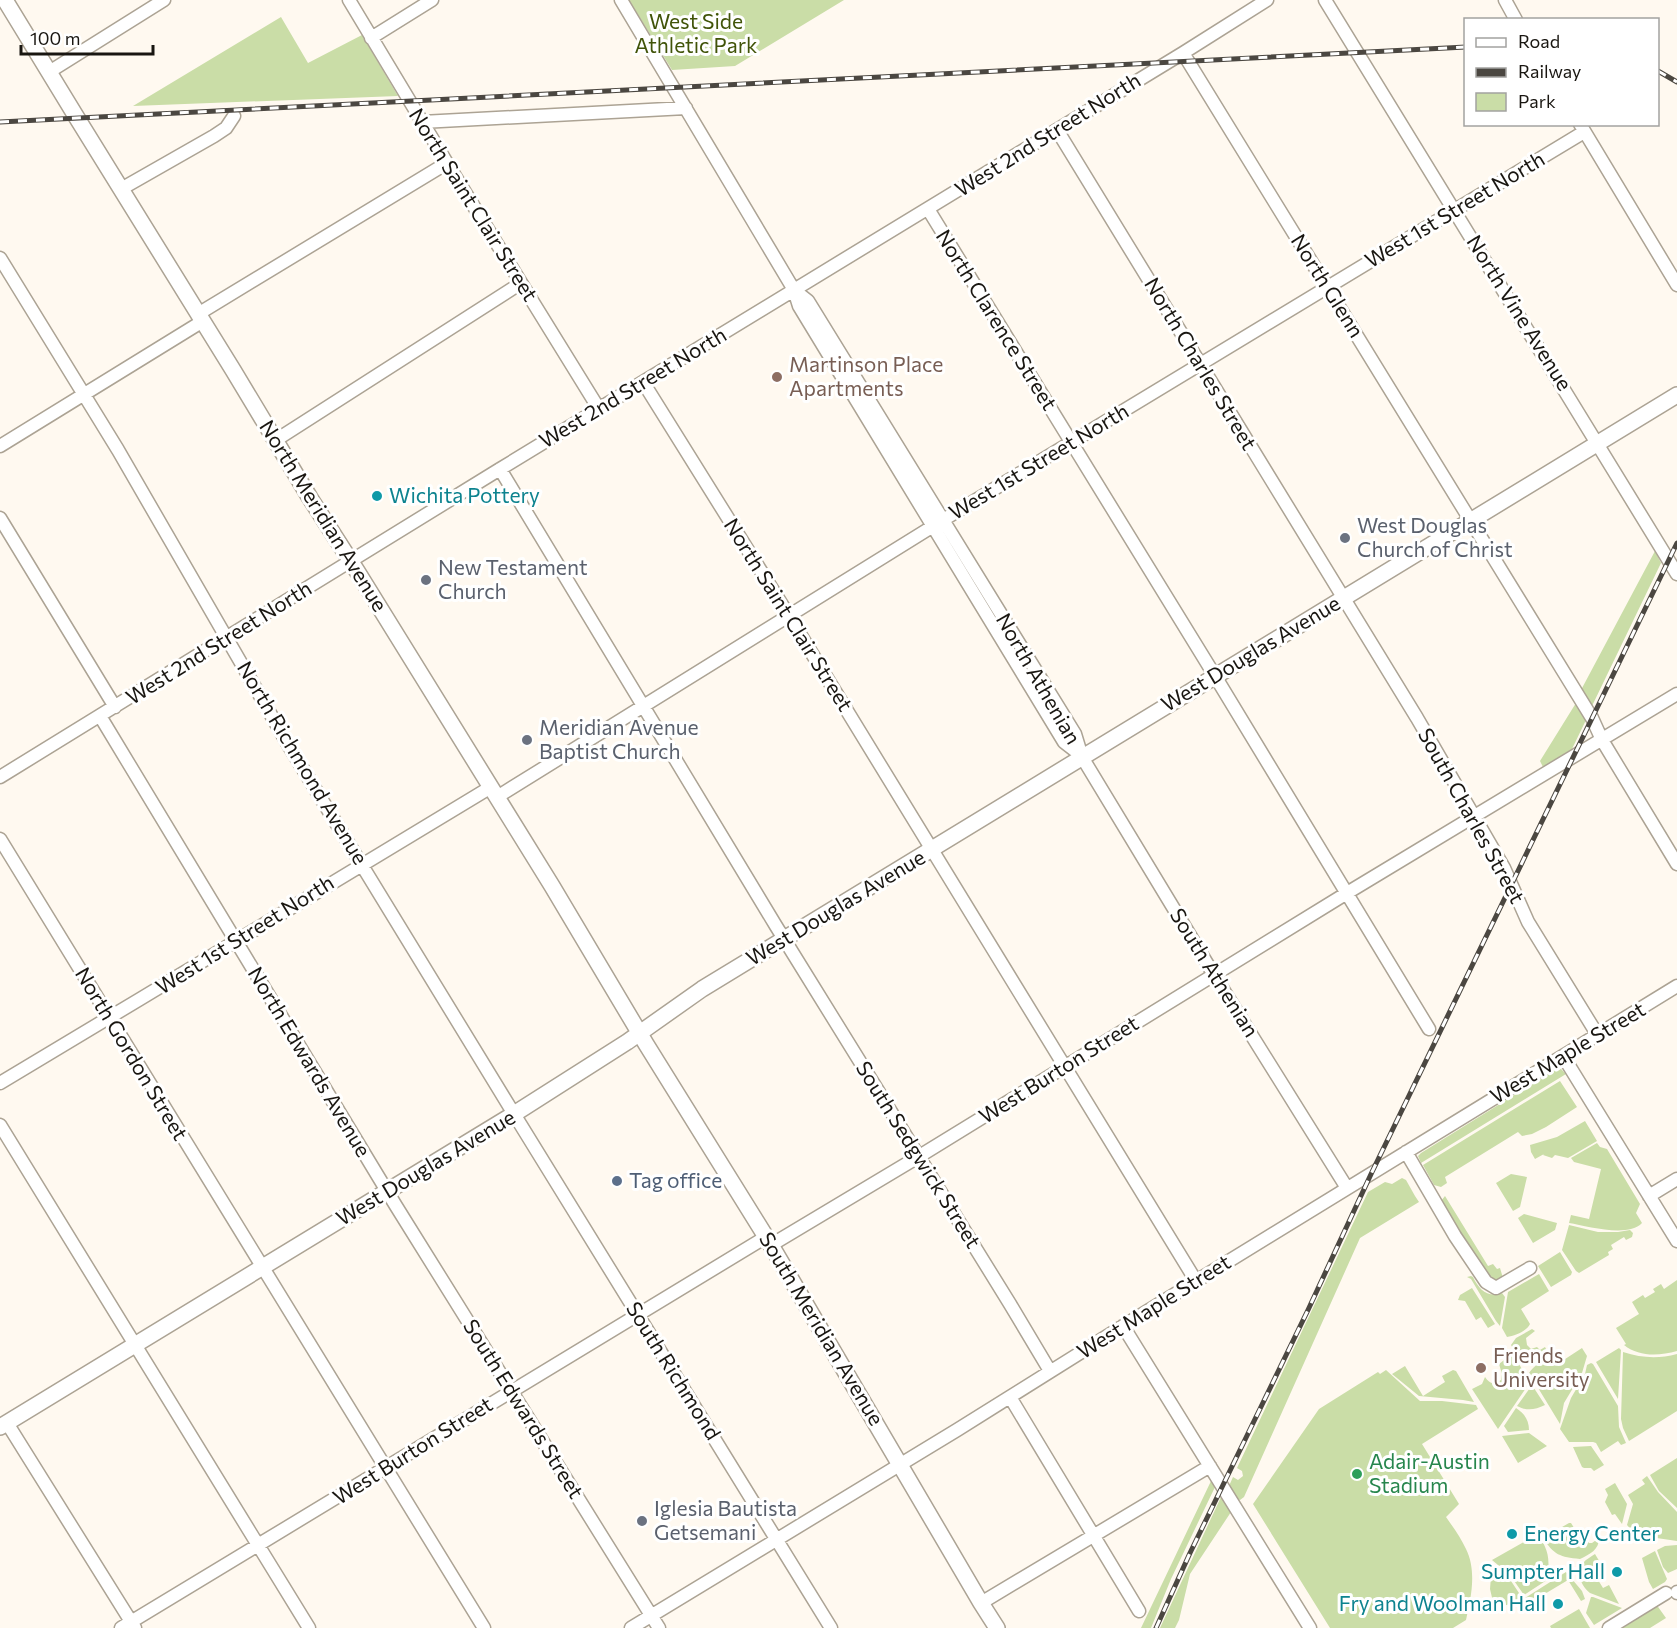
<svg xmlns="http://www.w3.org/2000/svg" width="1677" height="1628" font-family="Commissioner,sans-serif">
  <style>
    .green { fill: #cadda7 }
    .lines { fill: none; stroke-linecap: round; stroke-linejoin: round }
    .minor-casing { stroke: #aca394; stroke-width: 15 }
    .major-casing { stroke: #aca394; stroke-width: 18 }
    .minor { stroke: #fff; stroke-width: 12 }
    .major { stroke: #fff; stroke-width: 15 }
    .rail-casing { stroke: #4b4741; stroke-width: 5 }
    .rail { stroke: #fff; stroke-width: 3; stroke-dasharray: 9; stroke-linecap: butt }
    .education-dot { fill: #8d6e63; stroke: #fff; stroke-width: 2 }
    .culture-dot { fill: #0f9aa8; stroke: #fff; stroke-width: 2 }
    .worship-dot { fill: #6b7280; stroke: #fff; stroke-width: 2 }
    .service-dot { fill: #5c6f8a; stroke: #fff; stroke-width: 2 }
    .leisure-dot { fill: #2e9e5b; stroke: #fff; stroke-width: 2 }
    .labels { text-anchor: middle; stroke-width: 6; stroke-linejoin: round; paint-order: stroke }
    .park-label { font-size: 21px; fill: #415409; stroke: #fff }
    .street-label { font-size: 21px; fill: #191611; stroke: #fff }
    .education-label { font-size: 21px; fill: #785e54; stroke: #fff; text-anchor: start }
    .culture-label { font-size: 21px; fill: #0d838f; stroke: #fff; text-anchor: start }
    .worship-label { font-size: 21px; fill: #5b616d; stroke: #fff; text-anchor: start }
    .service-label { font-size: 21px; fill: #4e5e75; stroke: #fff; text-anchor: start }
    .leisure-label { font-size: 21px; fill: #27864d; stroke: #fff; text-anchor: start }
  </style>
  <rect width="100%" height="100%" fill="#fff9f0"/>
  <path class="green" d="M629,0H844L735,66L672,70Z
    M281,17L308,63L362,35L398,96L133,106Z
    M1655,551L1661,563L1592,706L1581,690Z
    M1576,703L1586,720L1572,749L1543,767L1540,761Z
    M1556,1069H1561L1566,1074L1421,1163L1418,1156L1421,1153Z
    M1560,1081L1577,1107L1546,1127L1532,1134L1522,1136L1518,1132L1445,1177L1447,1183L1441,1187L1434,1185L1423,1165Z
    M1585,1121L1597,1141L1568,1158L1555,1155L1552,1158L1543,1155L1544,1154L1535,1159L1531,1152L1530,1145L1557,1137Z
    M1597,1143L1600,1147L1607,1149L1640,1204L1636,1213L1642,1223C1628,1238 1587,1226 1569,1223L1571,1215L1589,1219L1601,1169L1574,1162L1571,1158Z
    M1511,1174L1527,1177L1520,1207L1513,1211L1496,1183Z
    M1402,1178L1406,1180L1415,1196L1419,1202L1360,1238L1244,1497L1240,1500L1237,1499L1229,1486L1233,1477L1238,1480L1243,1476L1242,1471L1237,1468L1368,1192L1385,1182L1392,1184Z
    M1445,1196L1488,1266L1493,1264L1497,1269L1500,1268L1503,1278L1496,1282H1490L1441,1201Z
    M1524,1214L1557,1223L1555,1230L1533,1243L1518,1218Z
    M1569,1225L1598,1232H1618L1630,1230L1633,1233L1632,1237L1626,1240L1624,1237L1611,1245L1613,1249L1608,1252L1609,1255L1579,1273L1576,1271L1562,1250Z
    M1560,1252L1572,1272L1571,1275L1551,1287L1538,1266Z
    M1539,1274L1549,1291L1521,1309L1530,1324C1527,1331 1515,1336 1507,1337L1502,1328L1508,1292Z
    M1471,1276L1473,1277C1479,1290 1488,1298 1502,1293L1505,1297L1500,1326L1496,1321L1471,1279L1467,1277Z
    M1677,1280V1351C1659,1356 1639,1357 1624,1345L1626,1344L1616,1328L1639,1314L1632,1302L1643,1295L1645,1298L1655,1292L1653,1289L1661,1284L1664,1289Z
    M1472,1288L1495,1324L1488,1328L1481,1317L1476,1320L1465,1301L1458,1300L1460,1295Z
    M1532,1329L1535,1331L1526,1338L1527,1345L1531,1349L1537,1347L1540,1350L1545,1347L1548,1353C1542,1360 1532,1364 1523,1365L1511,1345L1516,1338Z
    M1582,1348L1587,1356L1582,1373L1564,1403L1560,1424L1529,1373C1534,1366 1543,1358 1552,1359L1556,1365Z
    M1619,1348L1621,1350L1618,1399L1596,1362Z
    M1506,1352L1512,1353L1530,1382L1498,1429L1472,1389L1482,1384L1485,1377C1490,1384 1493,1385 1501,1380L1502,1374L1499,1364L1508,1357Z
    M1623,1352C1642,1358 1658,1359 1677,1354V1411L1629,1441L1623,1428L1621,1419Z
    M1591,1363L1593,1364L1618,1406L1619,1427L1626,1443L1621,1445L1618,1441L1601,1452L1596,1443L1593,1442H1569L1560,1429L1571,1398L1585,1374L1587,1365Z
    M1405,1366L1423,1396L1445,1382L1442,1376L1453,1370L1456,1371L1474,1402L1463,1400L1419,1396L1392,1374Z
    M1386,1370L1420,1401H1442L1476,1405L1478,1409L1422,1444L1459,1504L1446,1517C1453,1527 1461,1538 1466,1549C1477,1571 1471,1598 1466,1620L1453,1628H1330L1253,1504L1319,1409L1378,1372L1380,1374Z
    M1532,1385L1545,1405C1535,1410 1526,1411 1517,1406Z
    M1516,1408C1524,1413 1529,1420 1529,1430L1508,1432L1504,1426Z
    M1529,1433L1547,1446L1518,1463L1502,1436Z
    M1591,1446L1604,1465L1594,1471L1591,1468H1584L1582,1467L1573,1447Z
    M1677,1458V1508L1659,1491L1650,1475Z
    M1647,1476L1658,1492L1677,1512V1541L1636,1535L1627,1525L1633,1504L1628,1495L1645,1484L1642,1480Z
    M1211,1481L1215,1487L1171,1579L1151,1628H1141Z
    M1615,1483L1627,1504L1622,1524L1615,1514L1612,1515L1605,1502L1608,1495L1605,1489Z
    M1221,1497L1231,1512L1190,1574L1179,1620L1175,1628H1160Z
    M1569,1523H1571L1581,1539L1585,1538L1589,1543H1592L1599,1538C1599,1550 1590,1554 1580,1559C1560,1557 1554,1555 1543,1538Z
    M1534,1527C1547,1549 1551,1553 1547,1580L1524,1595L1510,1575L1492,1560L1529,1539L1525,1532Z
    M1677,1545V1569L1668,1573L1663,1567L1657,1550L1665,1546Z
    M1655,1551L1667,1579L1665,1582L1653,1589L1649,1582L1642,1558Z
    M1595,1554L1604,1569L1595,1575L1603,1588L1609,1585L1619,1604L1590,1593C1582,1587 1575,1573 1583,1563C1586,1559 1591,1557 1595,1554Z
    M1492,1564L1509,1578L1521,1596C1514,1603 1503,1608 1494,1606L1490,1589Z
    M1566,1572L1582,1591L1585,1599L1581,1601L1568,1580L1538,1598L1539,1601L1530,1606L1525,1598Z
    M1591,1597H1593L1622,1608L1594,1625L1586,1613Z
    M1656,1604L1666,1618L1650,1628H1616Z
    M1579,1609L1590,1628H1551L1550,1626Z"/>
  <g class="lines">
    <defs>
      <path id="minor" d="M349,0L447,163L599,409
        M621,0L794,290L799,306L1064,742L1082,756
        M1325,0L1677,574
        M1505,0L1516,20
        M371,38L432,0
        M1183,53L1592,718L1602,740L1677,864
        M49,72L164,0
        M422,122L686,108
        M1580,124L1677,285
        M1057,130L1417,718L1504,868L1528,922L1597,1034
        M121,189L214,136L226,128L234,116
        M928,209L1215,676L1429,1029
        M0,258L118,450L289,746L514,1114L831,1628
        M794,290L808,301L1075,734L1082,757L1214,975L1347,1188
        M198,314L447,163
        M643,382L789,616L1196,1281
        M276,440L521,283
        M0,446L203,321
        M500,469L776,926L1010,1304L1050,1371
        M0,518L115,707
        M100,716L396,1206L659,1628
        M0,777L500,469L1183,53L1267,0
        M497,797L943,520L1584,132
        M0,839L484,1628
        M1563,1056L1677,1241
        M0,1083C164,985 327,886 491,787
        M0,1125L309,1628
        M1406,1152L1455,1236L1486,1282L1496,1288L1530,1268
        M1649,1196L1677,1179
        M771,1245L918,1157L1347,893L1677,694
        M1123,1326L1310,1628
        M1010,1397L1139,1611
        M7,1423L135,1628
        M1677,1592V1593
        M981,1603L1210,1466
        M121,1628L766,1237
        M631,1628L957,1430L1123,1326L1677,986
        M1609,1628L1666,1593"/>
      <path id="major" d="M5,0L77,118L233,370L310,498L357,571L552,886L646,1044L771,1245L981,1603L997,1628
        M0,1427L514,1114L627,1042L702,989L1677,395"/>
    </defs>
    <use href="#minor" class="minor-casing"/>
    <use href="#major" class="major-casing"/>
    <use href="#minor" class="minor"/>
    <use href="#major" class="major"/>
    <defs>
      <path id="rail" d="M1658,71L1677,82
        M0,122L1466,47
        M1156,1628L1190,1553L1308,1310L1372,1172L1677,543"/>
    </defs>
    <use href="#rail" class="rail-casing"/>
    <use href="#rail" class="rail"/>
  </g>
  <g class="education-dot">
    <circle cx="777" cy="377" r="6"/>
    <circle cx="1481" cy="1368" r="6"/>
  </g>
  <g class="culture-dot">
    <circle cx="377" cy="496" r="6"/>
    <circle cx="1512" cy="1534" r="6"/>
    <circle cx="1617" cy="1572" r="6"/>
    <circle cx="1558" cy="1604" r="6"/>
  </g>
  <g class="worship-dot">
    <circle cx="1345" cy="538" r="6"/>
    <circle cx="426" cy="580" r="6"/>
    <circle cx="527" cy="740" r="6"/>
    <circle cx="642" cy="1521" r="6"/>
  </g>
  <circle class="service-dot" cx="617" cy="1181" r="6"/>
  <circle class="leisure-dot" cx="1357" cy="1474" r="6"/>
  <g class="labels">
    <g class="park-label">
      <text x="696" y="29">West Side<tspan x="696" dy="24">Athletic Park</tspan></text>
    </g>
    <g class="street-label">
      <text transform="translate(1048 135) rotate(-32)" y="7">West 2nd Street North</text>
      <text transform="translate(473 205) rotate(58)" y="7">North Saint Clair Street</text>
      <text transform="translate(1455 210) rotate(-31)" y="7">West 1st Street North</text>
      <text transform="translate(1327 286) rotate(58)" y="7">North Glenn</text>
      <text transform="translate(1519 313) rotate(58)" y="7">North Vine Avenue</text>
      <text transform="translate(996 320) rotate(58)" y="7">North Clarence Street</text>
      <text transform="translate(1200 364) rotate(59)" y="7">North Charles Street</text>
      <text transform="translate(633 388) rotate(-31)" y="7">West 2nd Street North</text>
      <text transform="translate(1039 462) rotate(-31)" y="7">West 1st Street North</text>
      <text transform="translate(323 516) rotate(58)" y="7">North Meridian Avenue</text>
      <text transform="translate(788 615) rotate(58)" y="7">North Saint Clair Street</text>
      <text transform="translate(219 643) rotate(-32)" y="7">West 2nd Street North</text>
      <text transform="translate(1251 654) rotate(-31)" y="7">West Douglas Avenue</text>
      <text transform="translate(1038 679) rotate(60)" y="7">North Athenian</text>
      <text transform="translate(302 763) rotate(59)" y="7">North Richmond Avenue</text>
      <text transform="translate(1471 816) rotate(61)" y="7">South Charles Street</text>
      <text transform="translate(836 908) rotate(-31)" y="7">West Douglas Avenue</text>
      <text transform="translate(245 935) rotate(-32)" y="7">West 1st Street North</text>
      <text transform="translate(1214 973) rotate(58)" y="7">South Athenian</text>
      <text transform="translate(1568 1053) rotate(-31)" y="7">West Maple Street</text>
      <text transform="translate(131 1054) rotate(59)" y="7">North Gordon Street</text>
      <text transform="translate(309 1062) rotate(59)" y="7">North Edwards Avenue</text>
      <text transform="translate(1059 1070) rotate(-32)" y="7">West Burton Street</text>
      <text transform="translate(918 1155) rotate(58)" y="7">South Sedgwick Street</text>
      <text transform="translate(426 1168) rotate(-31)" y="7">West Douglas Avenue</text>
      <text transform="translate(1154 1307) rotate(-32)" y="7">West Maple Street</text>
      <text transform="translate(821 1329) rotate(59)" y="7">South Meridian Avenue</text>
      <text transform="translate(673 1371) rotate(58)" y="7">South Richmond</text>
      <text transform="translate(523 1409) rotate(58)" y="7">South Edwards Street</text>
      <text transform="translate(413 1451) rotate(-32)" y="7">West Burton Street</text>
    </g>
    <g class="education-label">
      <text x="789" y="372">Martinson Place<tspan x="789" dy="24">Apartments</tspan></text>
      <text x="1493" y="1363">Friends<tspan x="1493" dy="24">University</tspan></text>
    </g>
    <g class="culture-label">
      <text x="389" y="503">Wichita Pottery</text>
      <text x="1524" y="1541">Energy Center</text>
      <text x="1605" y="1579" text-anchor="end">Sumpter Hall</text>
      <text x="1546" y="1611" text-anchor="end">Fry and Woolman Hall</text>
    </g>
    <g class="worship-label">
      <text x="1357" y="533">West Douglas<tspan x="1357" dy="24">Church of Christ</tspan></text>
      <text x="438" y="575">New Testament<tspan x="438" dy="24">Church</tspan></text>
      <text x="539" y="735">Meridian Avenue<tspan x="539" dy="24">Baptist Church</tspan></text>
      <text x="654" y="1516">Iglesia Bautista<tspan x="654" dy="24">Getsemani</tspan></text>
    </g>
    <g class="service-label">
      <text x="629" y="1188">Tag office</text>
    </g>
    <g class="leisure-label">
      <text x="1369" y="1469">Adair-Austin<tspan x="1369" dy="24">Stadium</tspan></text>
    </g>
  </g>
  <rect x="1464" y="18" width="195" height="108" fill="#ffffff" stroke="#a3a2a0" stroke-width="1.5"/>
  <rect x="1476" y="38" width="30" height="9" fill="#ffffff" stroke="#a3a2a0" stroke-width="1.5"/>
  <text x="1518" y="48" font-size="18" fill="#191611">Road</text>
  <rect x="1476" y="68" width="30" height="9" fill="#4b4741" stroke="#a3a2a0" stroke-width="1.5"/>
  <text x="1518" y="78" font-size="18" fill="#191611">Railway</text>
  <rect x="1476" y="93" width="30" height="18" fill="#cadda7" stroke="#a3a2a0" stroke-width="1.5"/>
  <text x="1518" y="108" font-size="18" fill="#191611">Park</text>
  <path d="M21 45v9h132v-9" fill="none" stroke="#191611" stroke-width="3"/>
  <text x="30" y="45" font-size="18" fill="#191611" stroke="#ffffff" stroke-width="4.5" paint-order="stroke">100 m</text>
</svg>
